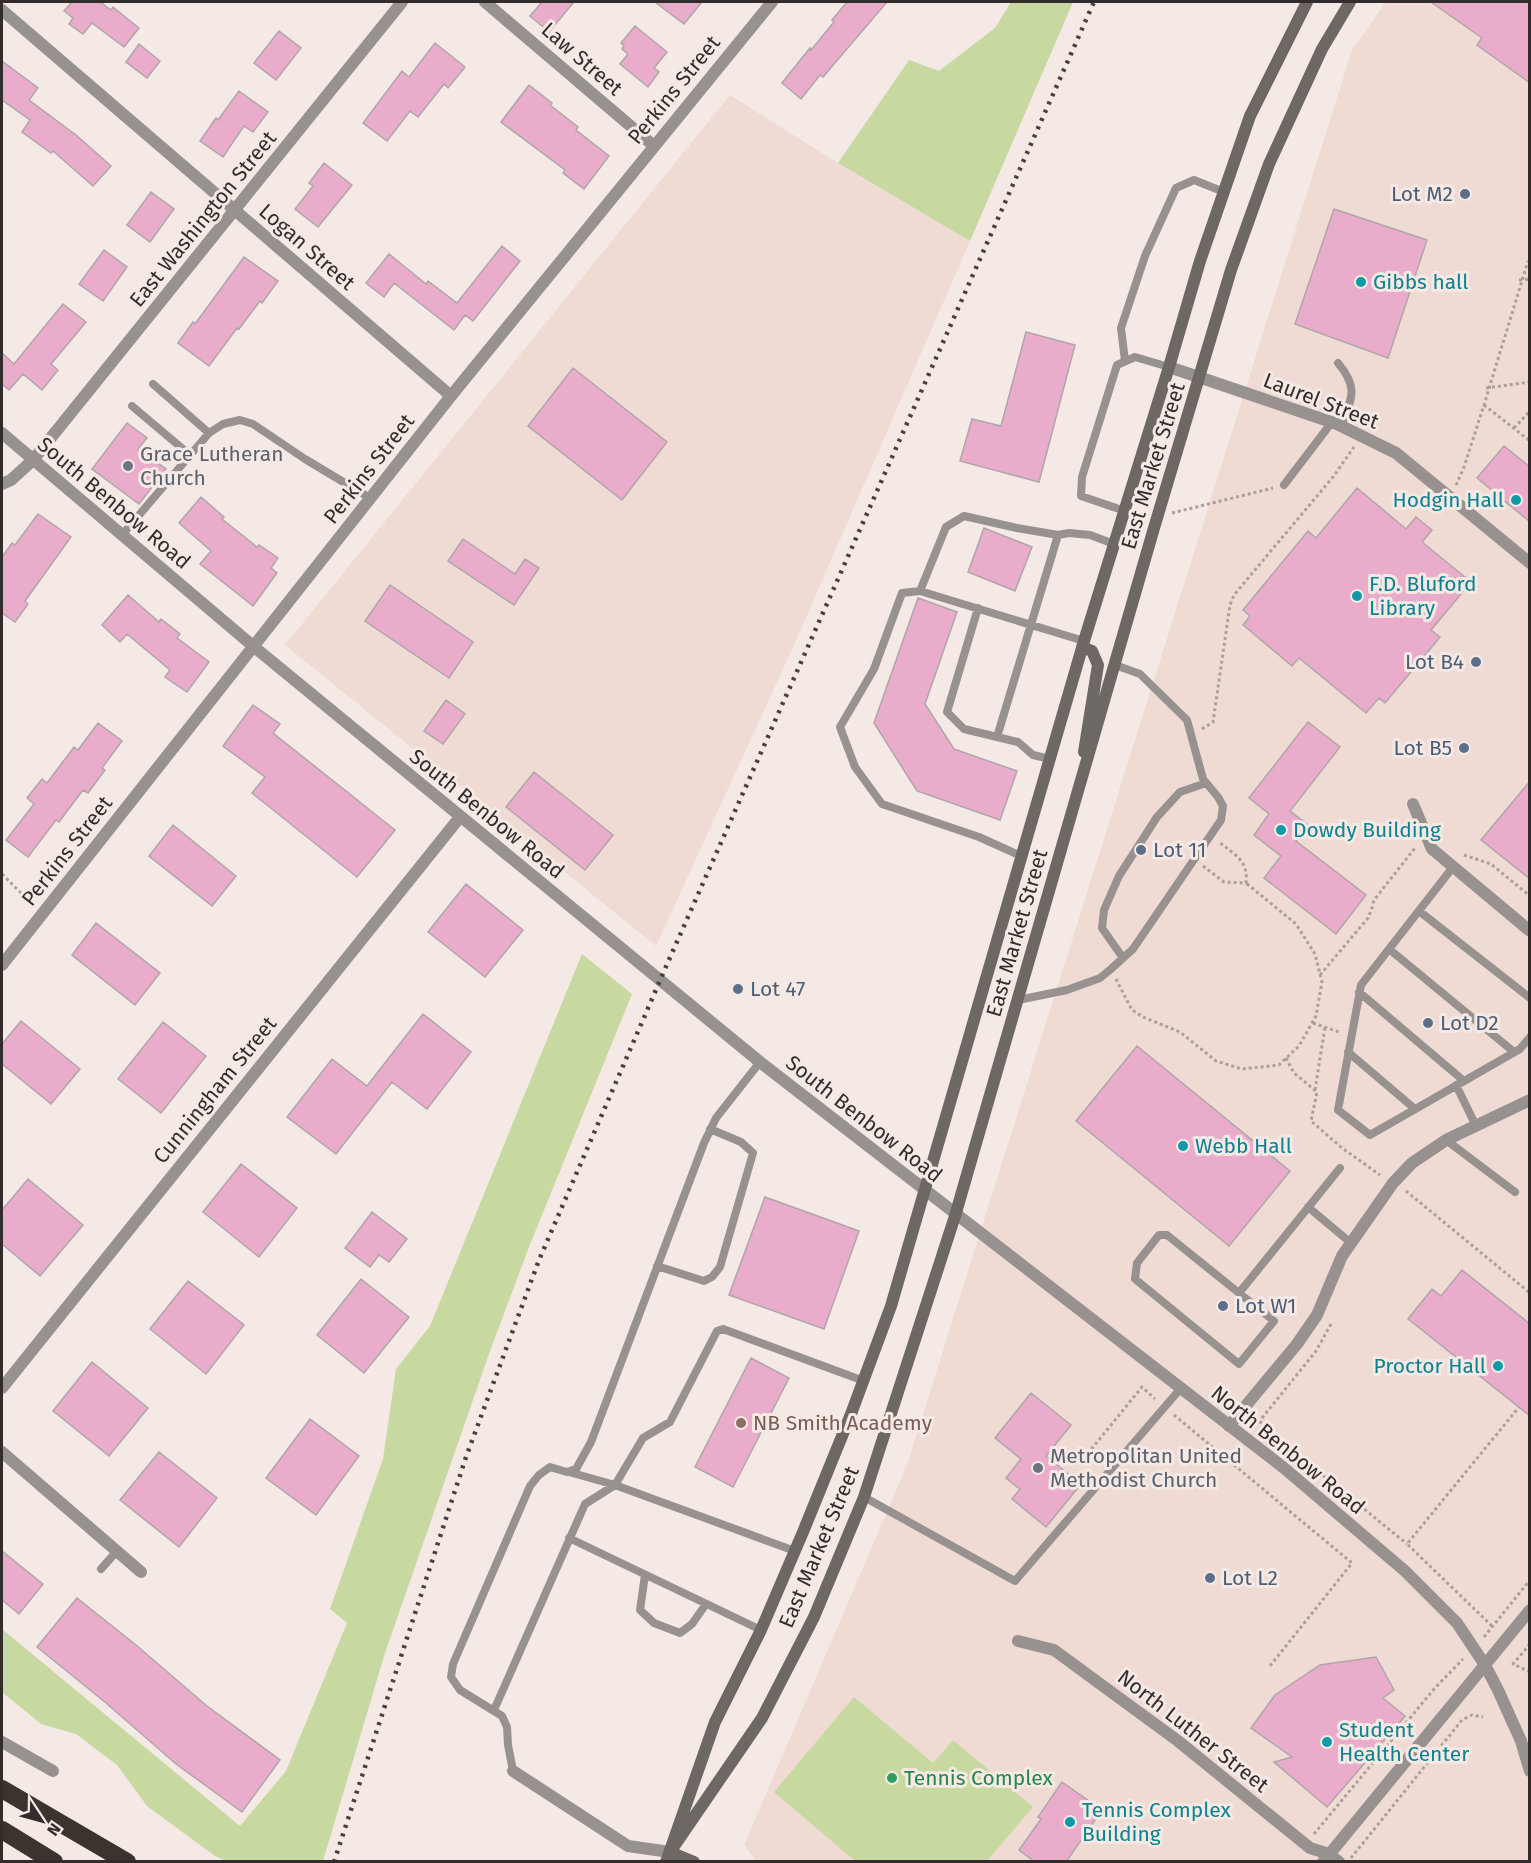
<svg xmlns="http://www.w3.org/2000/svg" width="1531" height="1863" font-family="'Fira Sans',sans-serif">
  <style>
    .built { fill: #efdbd3 }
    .green { fill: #c7d8a1 }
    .building { fill: #e9acca; stroke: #b0a5aa; stroke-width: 1.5 }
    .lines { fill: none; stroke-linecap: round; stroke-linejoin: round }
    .path { stroke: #a9a09d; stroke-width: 3; stroke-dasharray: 3 3; stroke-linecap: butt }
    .service { stroke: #979290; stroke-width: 8 }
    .minor { stroke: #979290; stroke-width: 12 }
    .tertiary { stroke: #979290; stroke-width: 12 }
    .secondary { stroke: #6e6864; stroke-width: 12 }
    .motorway { stroke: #3a332e; stroke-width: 18 }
    .rail { stroke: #46403f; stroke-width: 4.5; stroke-dasharray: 3 6; stroke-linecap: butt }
    .service-dot { fill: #5c6f8a; stroke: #f4e9e4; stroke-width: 2 }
    .culture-dot { fill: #0f9aa8; stroke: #f4e9e4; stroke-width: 2 }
    .worship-dot { fill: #6b7280; stroke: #f4e9e4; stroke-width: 2 }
    .education-dot { fill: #8d6e63; stroke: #f4e9e4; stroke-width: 2 }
    .leisure-dot { fill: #2e9e5b; stroke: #f4e9e4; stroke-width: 2 }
    .labels { text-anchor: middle; stroke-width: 6; stroke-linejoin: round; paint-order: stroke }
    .street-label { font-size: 21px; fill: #322d2c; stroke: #f4e9e4 }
    .service-label { font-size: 21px; fill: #4e5e75; stroke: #f4e9e4; text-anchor: start }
    .culture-label { font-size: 21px; fill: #0d838f; stroke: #f4e9e4; text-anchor: start }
    .worship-label { font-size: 21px; fill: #5b616d; stroke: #f4e9e4; text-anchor: start }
    .education-label { font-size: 21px; fill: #785e54; stroke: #f4e9e4; text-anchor: start }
    .leisure-label { font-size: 21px; fill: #27864d; stroke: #f4e9e4; text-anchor: start }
  </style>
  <rect width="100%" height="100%" fill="#f4e9e4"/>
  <path class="built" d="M1386,2H1529V1861L757,1862L744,1845L907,1465L1352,50Z
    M730,95L838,163L970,241L794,645L656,946L285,645Z"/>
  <path class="green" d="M1011,2H1073L970,241L838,163L909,60L939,71L995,28Z
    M582,954L632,994L529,1247L490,1351L385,1653L323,1861H226L215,1856L147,1806L117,1765L76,1734L41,1724L2,1692V1629L240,1826L286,1771L347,1623L330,1609L383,1459L396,1369L430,1326Z
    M854,1697L933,1763L953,1740L1033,1807L987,1861H855L774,1792Z"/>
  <path class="building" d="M72,2H100L111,10L113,7L139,28L124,47L92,23L83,34L69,24L73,18L64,11Z
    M542,2H574L549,32L530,16Z
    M655,2H702L684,24Z
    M847,2H887L823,77L820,75L801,99L782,83L810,48L811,50L834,22L832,20Z
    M1431,2H1530V83L1477,45L1482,38Z
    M635,26L667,52L654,68L659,72L648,87L620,64L628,54L622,49L624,46L621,43Z
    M279,31L301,48L276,80L254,63Z
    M435,43L465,67L448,88L444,84L418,117L410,111L387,141L363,123L402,71L409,77Z
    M139,44L160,61L147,78L126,62Z
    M2,61L38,88L29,100L76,135L111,166L93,186L53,151L51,153L22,132L30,120L2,100Z
    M529,85L552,103L550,105L578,127L576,130L609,156L584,189L563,173L565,170L501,122Z
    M239,91L268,112L253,132L244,126L223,157L200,141L216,118L218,120Z
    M324,163L352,185L318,227L295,209L313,186L309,183Z
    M151,192L174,209L150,242L127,225Z
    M1334,209L1427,240L1388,358L1295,324Z
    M502,246L520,261L473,321L465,315L454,330L394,283L384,297L366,283L389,254L426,284L428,281L457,303Z
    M104,250L127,267L103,301L79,284Z
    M244,257L278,281L262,303L260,301L239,329L237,328L209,366L178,343L193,322L195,324Z
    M63,304L86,322L51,364L58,370L42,390L23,374L9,390L2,384V353L14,364Z
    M1026,332L1075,345L1039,482L960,461L972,419L1001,426Z
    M573,368L667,442L622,500L528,426Z
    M127,423L147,438L138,449L166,469L139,504L92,469Z
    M1504,446L1530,467V522L1477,478Z
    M1357,488L1406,529L1416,517L1432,530L1422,542L1471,582L1431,630L1440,637L1385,703L1379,698L1366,713L1299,658L1292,666L1243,625L1250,616L1243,610L1308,531L1316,538Z
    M201,497L224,517L222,519L257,547L259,545L278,558L271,568L277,573L253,606L200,564L211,551L179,523Z
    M38,514L71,537L25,601L28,604L15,622L2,613V557L12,543L15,545Z
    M984,528L1032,547L1015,591L968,572Z
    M463,539L515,574L525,559L539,568L514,605L448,561Z
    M390,585L473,642L449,678L365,621Z
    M128,595L159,622L161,619L180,634L177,638L209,662L187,692L165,677L170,670L127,634L120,642L102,625Z
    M918,598L957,612L925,704L954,749L1017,771L1000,820L917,791L874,723Z
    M446,700L465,714L443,744L424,731Z
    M253,705L280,724L273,733L395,830L357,877L252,793L265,777L223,746Z
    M1308,722L1340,747L1290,811L1308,825L1296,841L1366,895L1336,934L1264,878L1281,856L1254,835L1269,814L1249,798Z
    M98,723L122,741L102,768L105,770L88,793L83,790L59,822L56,820L28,857L6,840L34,804L27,798L42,779L47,783L74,747L78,750Z
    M534,772L613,835L585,870L506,807Z
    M1530,781V879L1481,840Z
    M173,825L236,876L212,906L149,856Z
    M466,884L523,930L485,977L428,932Z
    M96,923L160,973L135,1005L72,955Z
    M423,1014L471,1052L427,1109L392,1082L336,1154L287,1117L332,1059L367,1086Z
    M21,1021L80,1069L51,1104L2,1064V1044Z
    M163,1022L206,1056L161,1113L118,1079Z
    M1137,1046L1290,1171L1229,1246L1076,1121Z
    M241,1164L297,1208L259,1257L203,1212Z
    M28,1179L83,1225L40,1276L2,1244V1210Z
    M765,1197L859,1231L824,1329L729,1295Z
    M372,1212L407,1239L389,1262L379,1255L370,1267L345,1248Z
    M1462,1270L1530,1324V1416L1408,1319L1432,1289L1441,1296Z
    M361,1279L409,1317L364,1373L317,1335Z
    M188,1281L244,1325L206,1374L150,1329Z
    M751,1358L789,1378L733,1487L695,1467Z
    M92,1362L148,1408L109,1456L53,1411Z
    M1031,1393L1071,1425L1046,1456L1081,1484L1046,1527L1012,1499L1020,1489L1006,1478L1021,1459L995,1438Z
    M310,1419L359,1456L316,1515L266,1478Z
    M159,1452L217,1498L179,1547L120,1500Z
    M2,1551L43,1584L19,1614L2,1600Z
    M77,1598L136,1645L207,1706L280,1760L242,1812L176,1764L106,1703L37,1647Z
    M1376,1657L1394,1690L1383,1698L1405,1716L1327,1807L1274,1762L1292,1757L1251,1728L1275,1695L1320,1665Z
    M1062,1782L1102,1810L1066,1862H1035L1019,1850L1041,1819L1038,1817Z"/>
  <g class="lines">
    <path class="path" d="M1519,280L1530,279
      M1486,388L1530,382
      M1484,405L1530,441
      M1514,428L1530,411
      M1456,485L1464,467L1484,405L1528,261
      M1172,513L1273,488
      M1202,729L1213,722L1230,605L1234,595L1333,477L1354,447
      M1464,855L1491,864L1530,896
      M1203,866L1224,882L1246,883C1249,861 1234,854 1219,842
      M2,874L21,893L27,902L31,905
      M1320,975L1368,918L1372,908L1374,900L1415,848
      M1116,979L1132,1010L1143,1017L1180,1032L1216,1061L1242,1069L1279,1065L1299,1046L1316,1016L1322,982L1315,954L1296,924L1246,883
      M1313,1023L1339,1032
      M1286,1058L1294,1073L1317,1092L1311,1121L1342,1148L1380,1175
      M1315,1090L1325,1027
      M1406,1191L1530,1293
      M1331,1324L1316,1351L1262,1418L1260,1424L1407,1544
      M1174,1415L1352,1563L1270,1666
      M1080,1463L1142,1387L1155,1399
      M1492,1626L1407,1544L1519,1407
      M1484,1637L1530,1580
      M1530,1644L1513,1664L1530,1672
      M1314,1834L1434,1689L1463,1659
      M1351,1858L1462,1720L1472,1715L1483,1717"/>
    <path class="service" d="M1125,361L1121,328L1145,256L1176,188L1194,180L1224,192
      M1338,363C1359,388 1352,398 1341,426
      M153,384L209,433
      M132,406L190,455
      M1284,485L1332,422
      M1125,511L1081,496L1082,477L1117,365L1135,357L1169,367
      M122,535L209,433L223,424L240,420L253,424L305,459L370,498
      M920,591L946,527L964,516L1017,528L1058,535L1069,533L1090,535L1114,544
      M978,608L947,712L964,729L997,737
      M1050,759L1033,755L1018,742L997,737L1058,535
      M1021,856L979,837L882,804L855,767L840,727L874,669L902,593L920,591L1084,641
      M1453,867L1361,985L1338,1110L1370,1135L1520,1049L1530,1037
      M1419,911L1530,998
      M1389,949L1514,1052
      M1123,958L1102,928L1104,910L1119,876L1157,817L1180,792L1206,783
      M1359,992L1464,1081
      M1018,1000L1067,990L1100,978L1111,969L1133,949L1221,820L1223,806L1218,797L1203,779L1187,720L1140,674L1115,665
      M1348,1052L1415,1109
      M1456,1085L1476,1126
      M1446,1140L1515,1192
      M1308,1207L1351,1243
      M657,1266L704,1281L712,1277L720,1267L753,1153L741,1142L710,1129
      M1239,1293L1167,1235H1159L1137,1263L1135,1279L1239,1364L1274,1321L1239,1293L1340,1168
      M569,1472L615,1485L795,1551
      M864,1497L1015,1581L1181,1388
      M569,1538L761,1630
      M101,1569L117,1551
      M645,1575L640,1610L654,1623L680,1633L692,1624L706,1604
      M494,1710L585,1504L615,1485L643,1438L670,1422L717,1331L723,1329L864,1381
      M513,1771L508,1745L507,1727L502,1716L460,1690L451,1677L453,1664L530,1486L539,1475L550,1467L567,1472L576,1469L591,1442L704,1143L716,1118L760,1062"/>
    <path class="minor" d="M485,2L654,146
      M2,10L451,396
      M1169,367L1337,424L1396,453L1530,563
      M1413,804L1432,849L1530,931
      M2,965L451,396L772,2
      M2,1388L460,817
      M1229,1426L1297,1344L1317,1315L1342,1256L1393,1183L1412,1163L1446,1140L1530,1100
      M2,1452L141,1572
      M1018,1641L1054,1650L1178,1741L1310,1848L1329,1854L1339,1862
      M2,1742L53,1771
      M513,1771L628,1846L670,1852
      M1323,1862L1530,1610"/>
    <path class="tertiary" d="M2,433L253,646L760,1062L1284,1468L1405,1571L1457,1623L1485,1665L1498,1690L1521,1741L1530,1771
      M2,484L11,480L33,460L402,2"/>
    <path class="secondary" d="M1082,647L1092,651L1098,665L1084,752
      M670,1852L762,1718L814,1617L864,1497L955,1216L1154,528L1231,270L1269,164L1322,49L1350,2
      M670,1852L694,1862
      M666,1862L715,1722L761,1630L803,1532L851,1414L891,1306L1084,641L1169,367L1200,261L1250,116L1307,2"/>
    <path class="motorway" d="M2,1789L127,1862
      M2,1830L54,1862"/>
    <path class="rail" d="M334,1862L466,1457L539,1260L668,962L1094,2"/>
  </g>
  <g class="service-dot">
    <circle cx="1465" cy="194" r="6"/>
    <circle cx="1476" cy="662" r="6"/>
    <circle cx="1464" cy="748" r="6"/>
    <circle cx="1141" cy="850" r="6"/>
    <circle cx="738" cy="989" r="6"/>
    <circle cx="1428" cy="1023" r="6"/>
    <circle cx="1223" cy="1306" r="6"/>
    <circle cx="1210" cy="1578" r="6"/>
  </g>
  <g class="culture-dot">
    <circle cx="1361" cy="282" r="6"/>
    <circle cx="1516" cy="500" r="6"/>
    <circle cx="1357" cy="596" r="6"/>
    <circle cx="1281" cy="830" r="6"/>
    <circle cx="1183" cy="1146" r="6"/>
    <circle cx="1498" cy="1366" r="6"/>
    <circle cx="1327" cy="1742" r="6"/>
    <circle cx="1070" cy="1822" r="6"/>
  </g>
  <g class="worship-dot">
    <circle cx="128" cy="466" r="6"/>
    <circle cx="1038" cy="1468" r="6"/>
  </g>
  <circle class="education-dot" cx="741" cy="1423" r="6"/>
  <circle class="leisure-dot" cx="892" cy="1778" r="6"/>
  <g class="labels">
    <g class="street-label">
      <text transform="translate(582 59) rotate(41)" y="7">Law Street</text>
      <text transform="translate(674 90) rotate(-51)" y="7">Perkins Street</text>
      <text transform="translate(203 219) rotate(-51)" y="7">East Washington Street</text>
      <text transform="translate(307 247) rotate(41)" y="7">Logan Street</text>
      <text transform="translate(1321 401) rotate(21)" y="7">Laurel Street</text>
      <text transform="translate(1153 466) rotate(-73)" y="7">East Market Street</text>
      <text transform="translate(369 469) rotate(-52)" y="7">Perkins Street</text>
      <text transform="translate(114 503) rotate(40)" y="7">South Benbow Road</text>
      <text transform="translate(487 814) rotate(39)" y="7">South Benbow Road</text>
      <text transform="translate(67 851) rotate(-52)" y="7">Perkins Street</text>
      <text transform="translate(1017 933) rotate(-74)" y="7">East Market Street</text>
      <text transform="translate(215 1090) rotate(-51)" y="7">Cunningham Street</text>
      <text transform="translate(864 1119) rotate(38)" y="7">South Benbow Road</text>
      <text transform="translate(1288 1450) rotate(39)" y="7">North Benbow Road</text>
      <text transform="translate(819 1547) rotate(-67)" y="7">East Market Street</text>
      <text transform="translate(1193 1731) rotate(38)" y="7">North Luther Street</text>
    </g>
    <g class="service-label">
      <text x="1453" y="201" text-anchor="end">Lot M2</text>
      <text x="1464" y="669" text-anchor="end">Lot B4</text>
      <text x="1452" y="755" text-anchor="end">Lot B5</text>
      <text x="1153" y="857">Lot 11</text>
      <text x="750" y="996">Lot 47</text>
      <text x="1440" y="1030">Lot D2</text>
      <text x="1235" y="1313">Lot W1</text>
      <text x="1222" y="1585">Lot L2</text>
    </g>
    <g class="culture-label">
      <text x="1373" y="289">Gibbs hall</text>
      <text x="1504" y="507" text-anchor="end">Hodgin Hall</text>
      <text x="1369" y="591">F.D. Bluford<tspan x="1369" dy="24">Library</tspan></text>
      <text x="1293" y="837">Dowdy Building</text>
      <text x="1195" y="1153">Webb Hall</text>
      <text x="1486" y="1373" text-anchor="end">Proctor Hall</text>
      <text x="1339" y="1737">Student<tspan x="1339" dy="24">Health Center</tspan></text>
      <text x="1082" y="1817">Tennis Complex<tspan x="1082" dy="24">Building</tspan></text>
    </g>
    <g class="worship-label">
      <text x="140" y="461">Grace Lutheran<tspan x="140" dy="24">Church</tspan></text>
      <text x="1050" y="1463">Metropolitan United<tspan x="1050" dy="24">Methodist Church</tspan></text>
    </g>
    <g class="education-label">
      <text x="753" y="1430">NB Smith Academy</text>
    </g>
    <g class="leisure-label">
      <text x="904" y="1785">Tennis Complex</text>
    </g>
  </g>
  <rect width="1531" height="1863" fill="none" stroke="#322d2c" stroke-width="6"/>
  <g transform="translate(42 1821) rotate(126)" stroke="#f4e9e4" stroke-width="4.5" paint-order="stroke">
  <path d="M0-4.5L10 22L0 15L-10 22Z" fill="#322d2c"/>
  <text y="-9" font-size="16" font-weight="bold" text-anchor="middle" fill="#322d2c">N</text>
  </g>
</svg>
